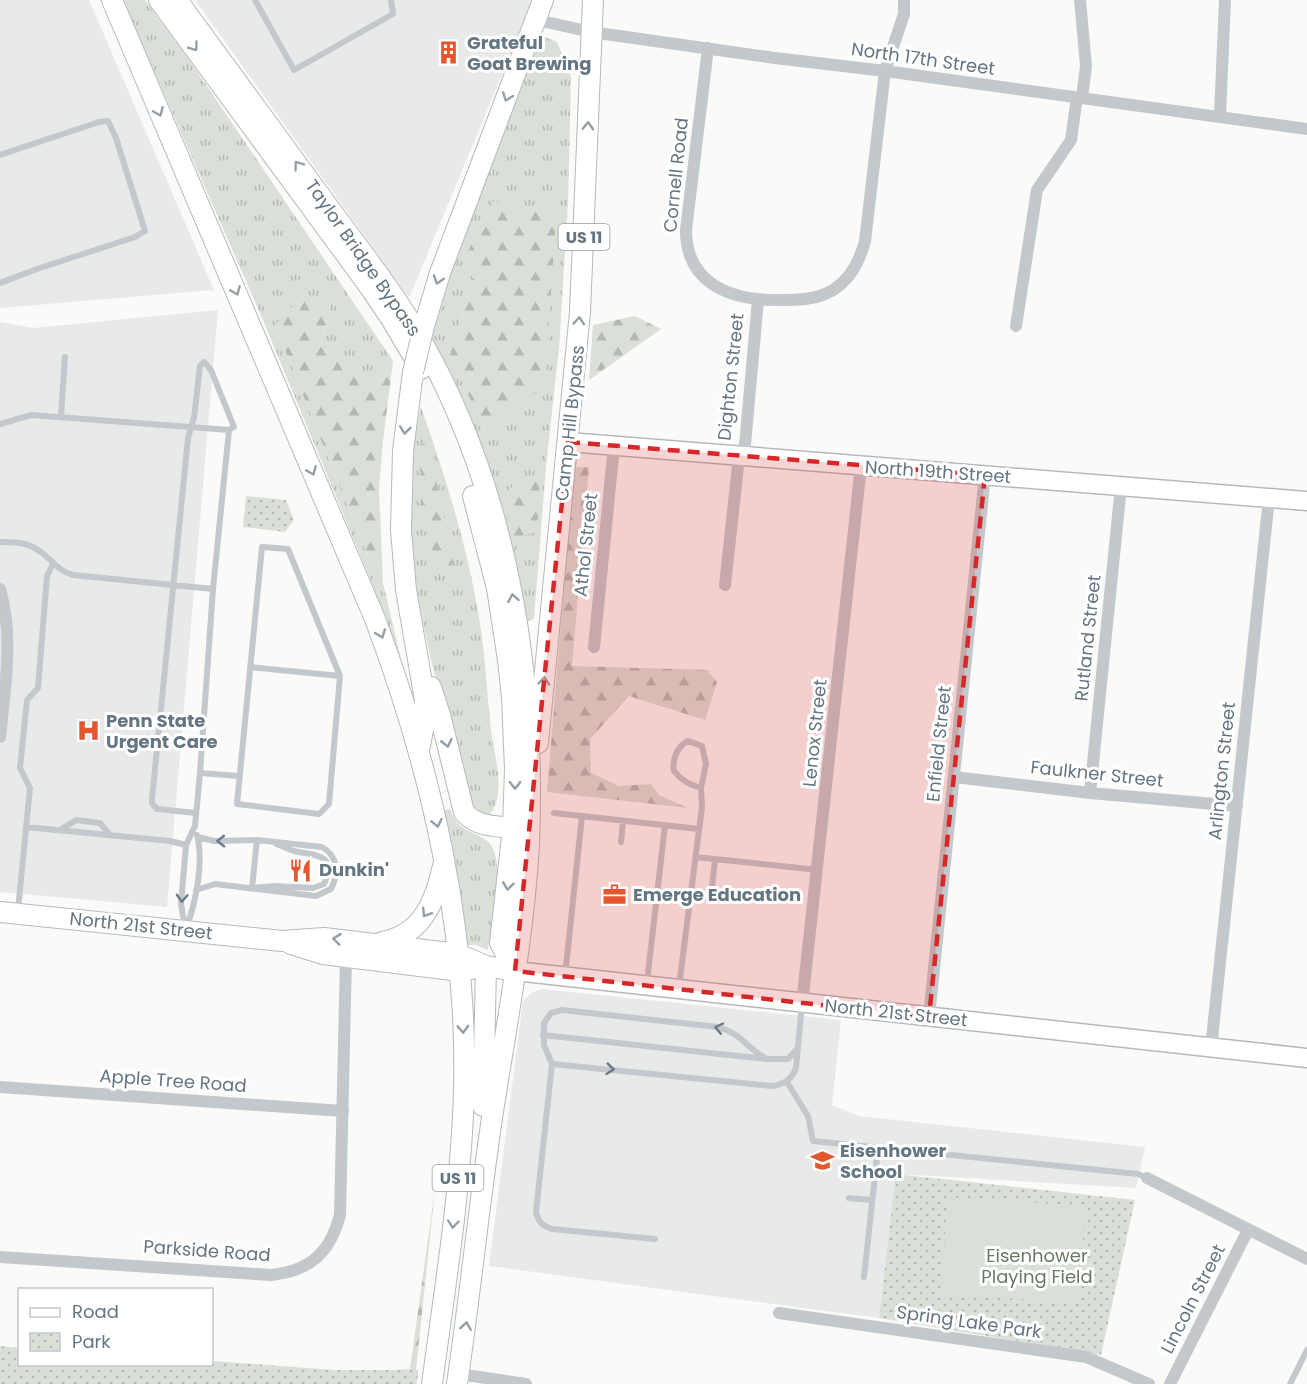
<svg xmlns="http://www.w3.org/2000/svg" width="1307" height="1384" font-family="Poppins,sans-serif">
  <style>
    .built { fill: #e8e9e9 }
    .grass { fill: url(#grass-tufts); fill-rule: evenodd }
    .forest { fill: url(#forest-firs) }
    .park { fill: url(#park-dots) }
    .pitch { fill: #dadfd7 }
    .lines { fill: none; stroke-linecap: round; stroke-linejoin: round }
    .secondary-casing { stroke: #b3babf; stroke-width: 21 }
    .primary-casing { stroke: #b5babe; stroke-width: 22 }
    .lane { stroke: #c3c8cc; stroke-width: 6 }
    .street { stroke: #c3c8cc; stroke-width: 12 }
    .secondary { stroke: #fff; stroke-width: 18 }
    .primary { stroke: #fff; stroke-width: 20 }
    .primary-bridge-casing { stroke: #b5babe; stroke-width: 22; stroke-linecap: butt }
    .primary-bridge { stroke: #fff; stroke-width: 20 }
    .oneway { stroke: #939fa8 }
    .oneway2 { stroke: #6a7a87 }
    .marked { fill: #d62828; fill-opacity: 0.2; stroke: #d62828; stroke-width: 4.5; stroke-dasharray: 12 8; stroke-linejoin: round }
    .labels { text-anchor: middle; stroke-width: 6; stroke-linejoin: round; paint-order: stroke }
    .shield { fill: #fff; stroke: #939fa8; stroke-width: 1.5 }
    .shield-label { font-size: 16px; font-weight: bold; fill: #657683 }
    .poi-label { font-size: 18px; font-weight: bold; fill: #657683; stroke: #fff; text-anchor: start }
    .street-label { font-size: 18px; fill: #657683; stroke: #fff }
    .park-label { font-size: 18px; fill: #687a64; stroke: #fff }
  </style>
  <defs>
    <pattern id="grass-tufts" width="24" height="20" patternUnits="userSpaceOnUse" patternTransform="scale(1.5)"><rect width="24" height="20" fill="#dadfd7"/><path d="M3 7l-1-3M5 7V3M7 7l1-3M15 17l-1-3M17 17v-4M19 17l1-3" fill="none" stroke="#b4b9b4"/></pattern>
    <pattern id="forest-firs" width="22" height="20" patternUnits="userSpaceOnUse" patternTransform="scale(1.5)"><rect width="22" height="20" fill="#dadfd7"/><path d="M5 1l3.5 6h-7zM16 11l3.5 6h-7z" fill="#b4b9b4"/></pattern>
    <pattern id="park-dots" width="8" height="8" patternUnits="userSpaceOnUse" patternTransform="scale(1.5)"><rect width="8" height="8" fill="#dadfd7"/><path d="M2 2h.1M6 6h.1" fill="none" stroke="#b4b9b4" stroke-width="1.8" stroke-linecap="round"/></pattern>
  </defs>
  <rect width="100%" height="100%" fill="#fafaf8"/>
  <path class="built" d="M0,0H89L214,290L0,308Z
    M195,0H533L409,298Z
    M218,310L167,907L0,892V322L33,328Z
    M542,989L841,1020L832,1105L858,1116L1145,1147L1136,1188L897,1174L879,1318L489,1266L523,1001L531,993Z"/>
  <path class="grass" d="M123,0H145L190,61L393,361L373,392L321,346L331,302L275,325L376,577L383,583L400,655L394,656L374,588L260,313Z
    M545,37L557,42L571,77L568,204L559,348L546,466L534,619L528,621L493,485L477,437L431,340L456,256L537,40ZM474,276L485,429L450,355Z
    M421,407C445,475 467,545 479,617C485,654 487,693 491,730C494,755 507,793 490,814L483,815L472,808C435,679 389,542 421,407Z
    M450,809C459,833 470,828 487,841C508,856 491,926 488,950L476,945H463L441,811Z"/>
  <path class="forest" d="M493,201L556,216L545,386L484,429L450,355L474,276L463,262Z
    M304,294L331,302L321,346L373,392L393,361L383,441L379,488L383,583L376,577L275,325Z
    M635,316L661,329L589,380L593,325Z
    M426,430L453,562L448,577L438,568L422,517L420,461Z
    M574,467H589L572,666L707,670L717,682L705,720L629,696L590,739L591,773L619,786L651,784L659,795L688,808L547,792Z
    M530,476L540,481L537,532L513,538L501,494Z
    M435,1189L415,1380L340,1373L410,1369Z"/>
  <path class="park" d="M246,496L286,500L294,520L285,532L243,527Z
    M896,1174L1135,1200L1101,1355L879,1318Z
    M0,1346L19,1348L20,1364H212V1361L334,1370H418L417,1384H0Z"/>
  <path class="pitch" d="M947,1197L1085,1206L1079,1303L942,1294Z"/>
  <g class="lines">
    <defs>
      <path id="secondary" d="M568,442L1307,501
        M515,971L1307,1058"/>
      <path id="primary" d="M112,0L375,619C432,771 468,928 464,1092C461,1190 445,1287 432,1384
        M159,0L369,286L390,317L421,369
        M177,0C227,68 277,137 327,205C359,249 394,292 421,340C507,491 536,671 529,844C524,936 506,1027 492,1118C479,1206 470,1295 457,1384
        M424,326L440,273L543,0
        M413,372L403,451L401,530L406,590L425,700V719L420,746
        M473,496L497,588L508,660L512,697L515,769L513,828L500,943L515,971
        M431,687L440,715L464,812C476,827 496,826 513,828
        M538,743L580,312L593,0
        M0,912L282,941L324,938L458,954L486,966L515,971
        M382,942C422,935 435,902 443,866
        M291,944L323,954L460,971L472,969
        M483,1106L486,966"/>
    </defs>
    <use href="#secondary" class="secondary-casing"/>
    <use href="#primary" class="primary-casing"/>
    <path class="lane" d="M255,0L294,70L393,14L391,0
      M0,155L99,122L108,121L116,138L145,231L135,237L37,269L0,283
      M61,416L65,357
      M0,424L31,415L229,430
      M0,542C13,542 27,542 38,550C51,558 57,571 73,575L213,589
      M262,547L288,549L340,676L329,804L319,814L237,804Z
      M250,667L340,676
      M200,773L239,776
      M554,813L699,829
      M26,827L170,841L186,845
      M60,830L76,820L100,823L110,835
      M257,840L252,888L275,886L313,888L324,884C338,853 315,856 294,851C288,849 282,846 276,844
      M621,842L623,821
      M696,857L818,870
      M196,890L215,884L316,896L331,889C339,873 338,856 322,847L257,840L214,841L198,837
      M690,901L711,897L715,859
      M18,910L30,788L20,768L27,700L38,688L47,576L53,564
      M185,927L181,904L186,845L195,826L200,773L213,589L229,430L234,427L211,370L204,362L200,366L194,418L188,438L152,799V803L157,809L196,813
      M186,928C196,903 204,862 197,835
      M565,976L582,816
      M647,982L665,825
      M679,986L702,807L701,788L706,764L702,746L688,741C677,746 672,760 674,771C682,781 689,784 701,788
      M543,1035L767,1059H788L796,1050
      M552,1064L772,1086C785,1084 791,1080 796,1068L802,1004
      M787,1082L808,1116L813,1141L1138,1174L1147,1178
      M849,1198L872,1200
      M655,1239L552,1229C543,1226 538,1222 536,1212L552,1064L544,1045V1023L551,1013L562,1010L718,1027C743,1034 747,1049 767,1059
      M864,1277L878,1148
      M1290,1384L1307,1350"/>
    <path class="street" d="M1080,0L1086,66L1082,98
      M535,23L546,22L591,32L775,58L885,71L1307,129
      M708,48L686,230C686,285 733,301 780,300C799,300 816,300 833,290C851,279 860,260 865,241L885,71L904,14V0
      M1220,116L1225,0
      M1016,326L1037,190L1071,140L1077,97
      M725,585L739,457L745,445L758,300
      M0,589C14,638 5,686 0,737
      M594,647L614,446
      M954,777L1090,793L1237,806
      M1090,793L1121,486
      M802,1004L861,466
      M929,1017L985,475
      M1211,1048L1269,498
      M0,1087L343,1111
      M1147,1178L1307,1259
      M0,1257L271,1275C310,1271 330,1253 340,1215L346,957
      M779,1313L1086,1357L1149,1384
      M459,1374L526,1384
      M1170,1384L1248,1230"/>
    <use href="#secondary" class="secondary"/>
    <use href="#primary" class="primary"/>
    <defs>
      <path id="primary-bridge" d="M413,372L424,326"/>
    </defs>
    <use href="#primary-bridge" class="primary-bridge-casing"/>
    <use href="#primary-bridge" class="primary-bridge"/>
  </g>
  <defs><path id="oneway-chevron" d="M-2-3.5L2.5 0L-2 3.5" fill="none" stroke-width="1.6" stroke-linecap="round" stroke-linejoin="round" transform="scale(1.5)"/></defs>
  <g class="oneway">
    <use href="#oneway-chevron" transform="translate(194 47) rotate(54)"/>
    <use href="#oneway-chevron" transform="translate(507 97) rotate(111)"/>
    <use href="#oneway-chevron" transform="translate(159 112) rotate(67)"/>
    <use href="#oneway-chevron" transform="translate(588 126) rotate(-88)"/>
    <use href="#oneway-chevron" transform="translate(298 165) rotate(-126)"/>
    <use href="#oneway-chevron" transform="translate(438 280) rotate(108)"/>
    <use href="#oneway-chevron" transform="translate(236 291) rotate(67)"/>
    <use href="#oneway-chevron" transform="translate(579 321) rotate(-86)"/>
    <use href="#oneway-chevron" transform="translate(405 430) rotate(96)"/>
    <use href="#oneway-chevron" transform="translate(312 471) rotate(67)"/>
    <use href="#oneway-chevron" transform="translate(513 598) rotate(-100)"/>
    <use href="#oneway-chevron" transform="translate(381 634) rotate(70)"/>
    <use href="#oneway-chevron" transform="translate(544 681) rotate(-85)"/>
    <use href="#oneway-chevron" transform="translate(447 743) rotate(77)"/>
    <use href="#oneway-chevron" transform="translate(515 785) rotate(90)"/>
    <use href="#oneway-chevron" transform="translate(437 823) rotate(78)"/>
    <use href="#oneway-chevron" transform="translate(508 886) rotate(97)"/>
    <use href="#oneway-chevron" transform="translate(426 913) rotate(122)"/>
    <use href="#oneway-chevron" transform="translate(337 939) rotate(-173)"/>
    <use href="#oneway-chevron" transform="translate(463 1029) rotate(88)"/>
    <use href="#oneway-chevron" transform="translate(453 1224) rotate(96)"/>
    <use href="#oneway-chevron" transform="translate(466 1326) rotate(-81)"/>
  </g>
  <g class="oneway2">
    <use href="#oneway-chevron" transform="translate(221 841) rotate(179)"/>
    <use href="#oneway-chevron" transform="translate(182 898) rotate(92)"/>
    <use href="#oneway-chevron" transform="translate(719 1028) rotate(-168)"/>
    <use href="#oneway-chevron" transform="translate(610 1069) rotate(6)"/>
  </g>
  <path class="marked" d="M568,442L985,475L929,1017L515,971Z"/>
  <defs>
    <symbol id="building-bare" viewBox="-9 -9 18 18"><path d="M-4-6H4V6H1V3H-1V6H-4ZM-2.5-4.3h1.7v1.8h-1.7ZM.8-4.3h1.7v1.8H.8ZM-2.5-1h1.7V.8h-1.7ZM.8-1h1.7V.8H.8Z" fill="#e4572e" stroke="#fff" stroke-width="2.5" paint-order="stroke"/></symbol>
    <symbol id="hospital-bare" viewBox="-9 -9 18 18"><path d="M-5-5h3v3.5h4V-5h3V5h-3V1.5h-4V5h-3Z" fill="#e4572e" stroke="#fff" stroke-width="2.5" paint-order="stroke"/></symbol>
    <symbol id="restaurant-bare" viewBox="-9 -9 18 18"><path d="M-5-6h1v4h1v-4h1v4h1v-4h1v5L-1.5 .5V6h-2V.5L-5-1ZM5-6V6H3V1.5H1.5Q1.5-4 5-6Z" fill="#e4572e" stroke="#fff" stroke-width="2.5" paint-order="stroke"/></symbol>
    <symbol id="office-bare" viewBox="-9 -9 18 18"><path d="M-6-3h4V-5.5h4V-3h4V5H-6ZM-1-4.5V-3h2v-1.5ZM-6 0V1H6V0Z" fill="#e4572e" stroke="#fff" stroke-width="2.5" paint-order="stroke"/></symbol>
    <symbol id="school-bare" viewBox="-9 -9 18 18"><path d="M0-5L7-2L0 1L-7-2ZM-4 1L0 2.5L4 1V4Q0 6-4 4Z" fill="#e4572e" stroke="#fff" stroke-width="2.5" paint-order="stroke"/></symbol>
  </defs>
  <g fill-rule="evenodd">
    <use href="#building-bare" x="432" y="36" width="33" height="33"/>
    <use href="#hospital-bare" x="72" y="714" width="33" height="33"/>
    <use href="#restaurant-bare" x="284" y="854" width="33" height="33"/>
    <use href="#office-bare" x="598" y="878" width="33" height="33"/>
    <use href="#school-bare" x="806" y="1144" width="33" height="33"/>
  </g>
  <g class="labels">
    <g class="shield">
      <rect x="558.5" y="224" width="51" height="26" rx="4.5"/>
      <rect x="432.5" y="1165" width="51" height="26" rx="4.5"/>
    </g>
    <g class="shield-label">
      <text x="584" y="243">US 11</text>
      <text x="458" y="1184">US 11</text>
    </g>
    <g class="poi-label">
      <text x="467" y="49">Grateful<tspan x="467" dy="21">Goat Brewing</tspan></text>
      <text x="106" y="727">Penn State<tspan x="106" dy="21">Urgent Care</tspan></text>
      <text x="319" y="876">Dunkin'</text>
      <text x="633" y="901">Emerge Education</text>
      <text x="840" y="1157">Eisenhower<tspan x="840" dy="21">School</tspan></text>
    </g>
    <g class="street-label">
      <text transform="translate(923 59) rotate(8)" y="6">North 17th Street</text>
      <text transform="translate(676 175) rotate(-84)" y="6">Cornell Road</text>
      <text transform="translate(363 258) rotate(55)" y="6">Taylor Bridge Bypass</text>
      <text transform="translate(731 377) rotate(-84)" y="6">Dighton Street</text>
      <text transform="translate(570 423) rotate(-84)" y="6">Camp Hill Bypass</text>
      <text transform="translate(938 472) rotate(4)" y="6">North 19th Street</text>
      <text transform="translate(586 545) rotate(-84)" y="6">Athol Street</text>
      <text transform="translate(1088 638) rotate(-84)" y="6">Rutland Street</text>
      <text transform="translate(815 733) rotate(-84)" y="6">Lenox Street</text>
      <text transform="translate(939 744) rotate(-84)" y="6">Enfield Street</text>
      <text transform="translate(1222 771) rotate(-84)" y="6">Arlington Street</text>
      <text transform="translate(1097 774) rotate(6)" y="6">Faulkner Street</text>
      <text transform="translate(141 926) rotate(6)" y="6">North 21st Street</text>
      <text transform="translate(896 1013) rotate(6)" y="6">North 21st Street</text>
      <text transform="translate(173 1081) rotate(4)" y="6">Apple Tree Road</text>
      <text transform="translate(207 1251) rotate(4)" y="6">Parkside Road</text>
      <text transform="translate(1193 1299) rotate(-63)" y="6">Lincoln Street</text>
      <text transform="translate(969 1322) rotate(8)" y="6">Spring Lake Park</text>
    </g>
    <g class="park-label">
      <text x="1037" y="1262">Eisenhower<tspan x="1037" dy="21">Playing Field</tspan></text>
    </g>
  </g>
  <rect x="18" y="1288" width="195" height="78" fill="#ffffff" stroke="#c1c8cd" stroke-width="1.5"/>
  <rect x="30" y="1308" width="30" height="9" fill="#ffffff" stroke="#c1c8cd" stroke-width="1.5"/>
  <text x="72" y="1318" font-size="18" fill="#657683">Road</text>
  <rect x="30" y="1333" width="30" height="18" fill="url(#park-dots)" stroke="#c1c8cd" stroke-width="1.5"/>
  <text x="72" y="1348" font-size="18" fill="#657683">Park</text>
</svg>
